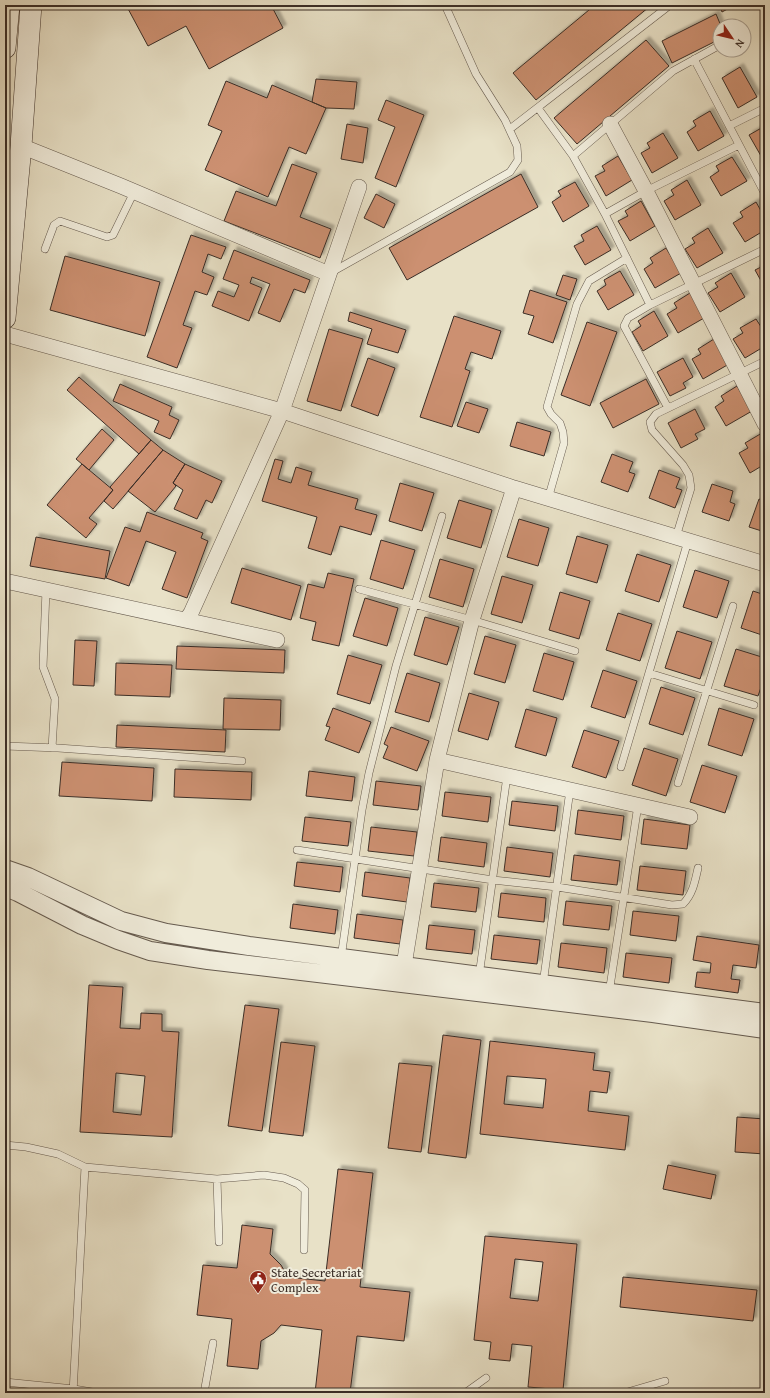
<svg xmlns="http://www.w3.org/2000/svg" width="770" height="1398" font-family="'Gentium Book Plus',serif">
  <style>
    .building { fill: #cc9071; stroke: #3b2e27; fill-rule: evenodd; filter: url(#shadow) }
    .lines { fill: none; stroke-linecap: round; stroke-linejoin: round }
    .service-casing { stroke: #665b4f; stroke-width: 8 }
    .minor-casing { stroke: #665b4f; stroke-width: 16 }
    .tertiary-casing { stroke: #665b4f; stroke-width: 20 }
    .secondary-casing { stroke: #3b2e27; stroke-width: 22 }
    .service { stroke: #f0ecdb; stroke-width: 7 }
    .minor { stroke: #f0ecdb; stroke-width: 15 }
    .tertiary { stroke: #f0ecdb; stroke-width: 18 }
    .secondary { stroke: #f0ecdb; stroke-width: 21 }
    .labels { text-anchor: middle; stroke-width: 4; stroke-linejoin: round; paint-order: stroke }
    .poi-label { font-size: 13px; fill: #3b2e27; stroke: #f0ecdb; text-anchor: start }
  </style>
  <defs>
    <filter id="shadow"><feDropShadow dx="3.5" dy="-3.5" stdDeviation="1" flood-color="#0004"/></filter>
  </defs>
  <rect width="100%" height="100%" fill="#e8e1c7"/>
  <filter id="stains"><feTurbulence type="fractalNoise" baseFrequency=".005" numOctaves="4"/><feColorMatrix values="0 0 0 0 .2 0 0 0 0 .09 0 0 0 0 .02 0 0 0 .5 -.17"/></filter>
  <radialGradient id="worn" r=".72"><stop offset=".6" stop-color="#630" stop-opacity="0"/><stop offset="1" stop-color="#630" stop-opacity=".3"/></radialGradient>
  <path class="building" d="M126,5H271L283,28L209,69L186,26L148,46Z
    M595,5H648L649,7L536,100L513,73Z
    M719,5H735L722,12Z
    M716,14L721,26H720V39L672,63L662,41Z
    M646,40L669,66L577,144L554,118Z
    M740,67L757,97L738,108L722,78Z
    M316,79L357,82L354,109L326,108L312,102Z
    M226,81L267,98L272,85L326,108L306,154L289,147L268,197L205,170L222,131L208,125Z
    M386,100L424,115L396,187L375,178L395,127L378,120Z
    M710,111L724,136L698,151L687,132L696,126L693,121Z
    M347,124L368,128L363,163L341,159Z
    M765,126V163L749,135Z
    M663,133L678,158L652,173L641,153L650,148L647,143Z
    M618,156L632,180L606,196L595,176L605,171L602,166Z
    M732,157L747,181L721,196L710,177L719,171L716,166Z
    M292,164L317,173L300,217L331,229L320,258L224,221L236,191L276,206Z
    M521,174L538,207L407,280L389,248Z
    M687,180L701,205L675,220L664,201L674,195L671,190Z
    M575,182L589,206L563,222L552,202L561,196L558,191Z
    M376,194L395,204L384,228L364,218Z
    M641,201L655,226L630,241L618,221L628,216L625,211Z
    M756,202L765,218V230L745,242L733,223L743,217L740,212Z
    M597,226L611,250L585,265L574,246L584,241L581,235Z
    M708,228L723,253L697,268L685,249L695,243L692,238Z
    M191,235L226,247L221,259L208,254L202,272L214,277L207,295L195,291L183,325L192,328L177,368L147,357Z
    M666,248L681,273L655,288L644,269L653,263L650,258Z
    M234,250L310,280L305,293L294,289L280,322L258,313L270,284L252,277L250,283L262,288L249,321L212,306L218,291L234,297L239,285L223,279Z
    M65,256L160,282L145,336L50,310Z
    M765,258V288L755,270L765,265L762,260Z
    M620,271L634,295L608,310L597,291L606,285L604,280Z
    M731,273L745,297L720,312L708,293L718,287L715,283Z
    M563,275L577,279L570,300L556,295Z
    M530,290L567,302L553,343L528,334L534,316L523,313Z
    M690,293L704,318L678,333L667,314L677,308L674,303Z
    M654,311L668,336L643,351L632,332L641,326L638,321Z
    M350,312L406,330L398,353L367,344L372,329L348,321Z
    M454,316L501,331L492,359L471,352L465,369L470,371L452,427L420,417Z
    M756,319L765,333V346L745,358L733,339L743,333L740,328Z
    M587,322L617,332L590,406L561,395Z
    M329,329L363,339L341,411L307,401Z
    M714,339L729,364L703,379L692,359L701,354L698,349Z
    M368,358L395,368L378,416L351,406Z
    M683,358L693,377L683,383L686,388L670,396L657,372Z
    M79,377L151,440L139,454L67,390Z
    M646,379L659,404L613,428L600,403Z
    M120,384L172,407L169,415L179,420L170,439L154,432L159,421L113,401Z
    M737,386L752,411L726,426L715,407L724,401L721,396Z
    M466,402L488,409L479,433L457,426Z
    M695,409L705,429L695,434L698,439L681,448L668,423Z
    M517,422L551,432L544,456L510,446Z
    M102,429L114,440L89,470L76,459Z
    M762,433L765,439V464L750,473L739,453L748,448L745,443Z
    M151,440L163,450L113,509L104,501L113,490L110,487Z
    M163,450L185,464L173,483L176,486L155,512L128,491Z
    M612,454L633,462L629,472L635,474L628,492L601,482Z
    M275,459L283,461L278,479L291,483L296,467L312,472L308,485L358,499L355,509L377,515L371,535L340,526L331,555L308,548L317,517L262,501Z
    M82,464L113,490L89,518L97,524L86,538L47,505Z
    M185,464L222,481L212,503L206,500L197,519L174,509L183,490L173,483Z
    M659,470L680,478L676,488L682,490L675,508L649,498Z
    M400,483L434,493L422,531L389,521Z
    M712,484L733,491L730,502L735,504L729,521L702,512Z
    M759,499L765,501V532L749,527Z
    M459,500L492,510L481,548L447,538Z
    M147,512L203,533L201,538L208,541L187,598L162,589L176,552L146,541L129,586L106,578L125,527L140,532Z
    M519,519L549,528L538,566L507,557Z
    M577,536L608,545L597,583L566,574Z
    M36,537L110,551L105,579L30,566Z
    M381,540L415,550L403,589L370,579Z
    M637,554L671,565L659,602L625,591Z
    M440,559L474,569L463,607L429,597Z
    M242,568L301,586L291,620L231,603Z
    M695,570L729,581L717,618L683,607Z
    M328,573L354,579L339,646L312,640L316,622L300,618L308,584L324,588Z
    M502,576L533,585L522,623L491,614Z
    M753,591L765,595V636L741,628Z
    M560,592L590,601L579,639L549,630Z
    M365,598L398,608L387,646L353,636Z
    M618,613L652,624L640,661L606,650Z
    M425,617L459,627L447,665L414,655Z
    M677,631L712,642L700,679L665,668Z
    M485,636L516,645L505,683L474,674Z
    M75,640L97,641L94,686L73,685Z
    M177,646L285,650L284,673L176,669Z
    M736,649L765,658V676L758,696L724,686Z
    M544,653L574,662L563,700L533,691Z
    M348,655L382,665L370,704L337,694Z
    M116,663L172,665L170,697L115,695Z
    M603,670L637,681L625,718L591,707Z
    M407,673L440,683L429,722L395,712Z
    M661,687L695,698L683,735L649,724Z
    M469,693L499,702L488,740L458,731Z
    M224,698L281,700L280,730L223,729Z
    M333,708L371,722L359,753L325,740L330,727L326,726Z
    M719,708L754,719L742,756L708,745Z
    M526,709L557,718L546,756L515,747Z
    M117,725L226,730L225,752L116,747Z
    M391,727L429,741L417,771L383,758L388,746L384,744Z
    M584,730L619,741L606,778L572,767Z
    M644,748L678,759L666,796L632,785Z
    M62,762L154,768L152,801L59,796Z
    M702,765L737,776L725,813L690,802Z
    M175,769L252,772L251,800L174,797Z
    M309,771L355,777L352,801L306,796Z
    M376,781L421,786L418,810L373,805Z
    M445,792L491,797L488,822L442,816Z
    M512,801L558,806L555,831L509,825Z
    M578,810L624,816L621,840L575,834Z
    M305,817L351,822L348,846L302,841Z
    M644,819L690,825L687,849L641,844Z
    M371,827L417,832L414,856L368,851Z
    M441,837L487,843L484,867L438,861Z
    M507,847L553,853L550,877L504,871Z
    M574,855L620,861L617,885L571,880Z
    M297,862L343,867L340,892L294,886Z
    M640,866L686,871L683,895L637,890Z
    M365,872L410,878L407,902L362,896Z
    M434,883L479,888L476,912L431,907Z
    M501,893L546,898L544,922L498,917Z
    M566,901L612,906L609,930L563,925Z
    M293,904L338,910L335,934L290,928Z
    M633,911L679,916L676,941L630,935Z
    M357,914L403,920L400,944L354,938Z
    M429,925L475,930L472,954L426,949Z
    M494,935L540,940L537,964L491,959Z
    M697,936L759,945L756,968L733,965L731,979L740,980L738,993L695,987L697,972L710,973L711,963L693,960Z
    M561,943L607,948L604,973L558,967Z
    M626,953L672,958L669,983L623,977Z
    M89,985L123,987L120,1028L140,1029L141,1013L162,1014V1031L179,1032L172,1137L80,1132ZM116,1073L145,1076L141,1115L113,1112Z
    M245,1005L279,1009L262,1131L228,1126Z
    M443,1035L481,1040L466,1158L428,1153Z
    M490,1041L595,1053L593,1070L610,1072L607,1093L590,1091L588,1111L629,1116L625,1150L480,1134ZM507,1076L546,1079L543,1108L504,1104Z
    M281,1042L315,1046L303,1136L269,1132Z
    M399,1063L432,1066L421,1152L388,1148Z
    M737,1117L765,1119V1154L735,1152Z
    M668,1165L716,1175L711,1199L663,1189Z
    M338,1169L373,1173L360,1287L410,1292L404,1341L357,1336L350,1393H315L322,1330L281,1325L274,1333L261,1341L258,1369L227,1366L232,1319L197,1315L203,1265L237,1268L242,1225L273,1229L270,1254L281,1265L288,1277L325,1281Z
    M485,1236L577,1244L563,1390L528,1387L532,1346L512,1344L510,1361L489,1359L491,1342L474,1340ZM515,1259L543,1262L538,1301L510,1298Z
    M623,1277L757,1290L753,1321L620,1307Z"/>
  <g class="lines">
    <defs>
      <path id="service" d="M694,59L765,194
        M538,108L573,156L605,214L650,305
        M729,126L765,108
        M510,129L670,5
        M573,156L673,71L720,45
        M605,214L646,191L739,145
        M45,249L54,225L60,221L107,237L113,235L134,192
        M332,272L510,172L518,160L517,146L505,120L476,74L445,5
        M668,408L624,326L628,318L650,305L765,249
        M548,499L564,443L563,432L560,423L551,414L547,407L577,304L589,281L627,258
        M676,537L691,488L689,475L683,465L652,430L650,422L656,414L765,361
        M359,589L472,620L575,651
        M46,590L43,667L55,699L52,748
        M649,673L754,705
        M5,746L58,748L242,761
        M621,767L688,541
        M678,783L733,606
        M297,850L493,880L557,887L672,905L683,904C693,894 695,881 698,868
        M341,958L362,810L369,773L396,666L442,516
        M479,976L507,776
        M543,984L570,790
        M609,993L638,805
        M5,1145L26,1147L58,1154L85,1167L73,1393
        M85,1167L217,1179L264,1175L284,1178L298,1184L305,1190L304,1250
        M217,1179L219,1242
        M5,1382L74,1389L98,1393
        M204,1393L213,1343
        M465,1393L486,1378
        M624,1393L665,1381"/>
      <path id="minor" d="M610,124L646,191L765,424
        M21,146L121,186L329,274
        M5,334L282,411L514,488L765,564
        M5,581L277,640
        M186,620L191,613L282,411L359,187
        M437,760L690,817
        M402,978L437,760L472,620L514,488"/>
      <path id="tertiary" d="M5,869L28,877L121,921L166,933L249,946L765,1013
        M5,887L18,892L82,925L118,940L150,951L208,960L653,1013L765,1029"/>
      <path id="secondary" d="M5,48L9,5
        M5,318L21,146L31,5"/>
    </defs>
    <use href="#service" class="service-casing"/>
    <use href="#minor" class="minor-casing"/>
    <use href="#tertiary" class="tertiary-casing"/>
    <use href="#secondary" class="secondary-casing"/>
    <use href="#service" class="service"/>
    <use href="#minor" class="minor"/>
    <use href="#tertiary" class="tertiary"/>
    <use href="#secondary" class="secondary"/>
  </g>
  <defs>
    <symbol id="civic-pin" viewBox="-11 -11 22 30"><path d="M0 17L-7.5 6A9.5 9.5 0 1 1 7.5 6Z" fill="#8f2418" stroke="#f0ecdb"/><path d="M-.6-6.5H3V-4.5H.6V-3L4-1V1h2V6H-6V1h2V-1L-.6-3ZM-1.2 2.5V6h2.4V2.5Z" fill="#fff"/></symbol>
  </defs>
  <g fill-rule="evenodd">
    <use href="#civic-pin" x="248" y="1269" width="20" height="27"/>
  </g>
  <g class="labels">
    <g class="poi-label">
      <text x="271" y="1277">State Secretariat<tspan x="271" dy="15">Complex</tspan></text>
    </g>
  </g>
  <rect width="770" height="1398" fill="none" stroke="#e8e1c7" stroke-width="20"/>
  <rect x="6" y="6" width="758" height="1386" fill="none" stroke="#3b2e27" stroke-width="2"/>
  <rect x="10" y="10" width="750" height="1378" fill="none" stroke="#3b2e27"/>
  <g transform="translate(732 38) rotate(125)"><circle r="19" fill="#f0ecdb" stroke="#a8a093"/>
  <path d="M0-3L7 15L0 10L-7 15Z" fill="#8f2418"/>
  <text y="-6" font-size="11" font-weight="bold" text-anchor="middle" fill="#3b2e27">N</text>
  </g>
  <rect width="100%" height="100%" filter="url(#stains)"/>
  <rect width="100%" height="100%" fill="url(#worn)"/>
</svg>
